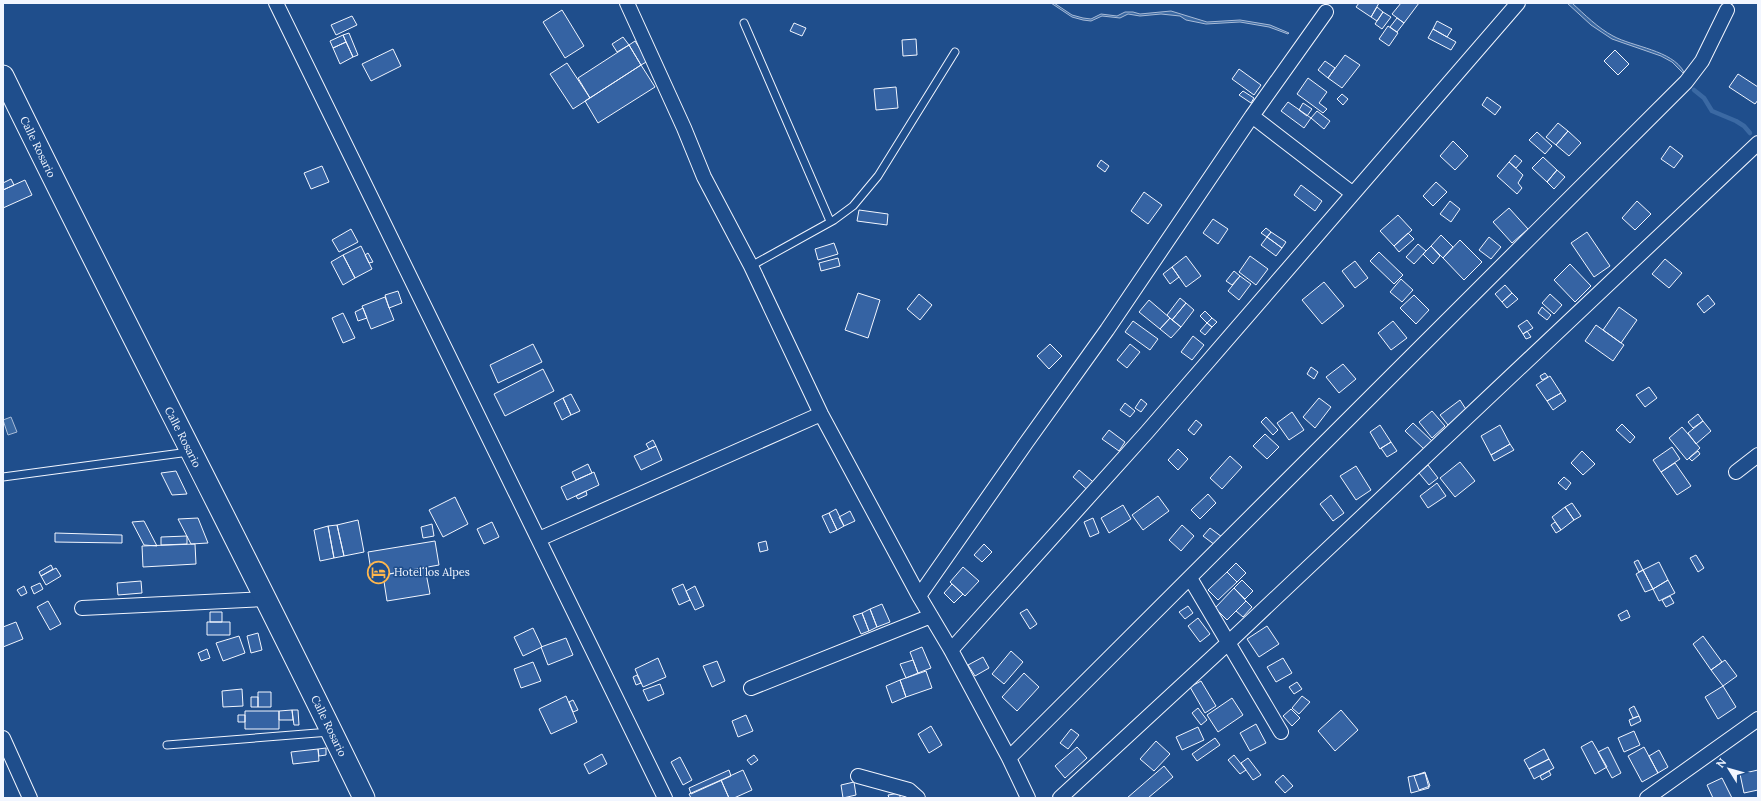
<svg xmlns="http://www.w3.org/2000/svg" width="1761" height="801" font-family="Lora,serif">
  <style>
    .water { fill: #3b69a3; stroke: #a8bbd7 }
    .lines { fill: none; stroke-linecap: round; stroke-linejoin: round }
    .stream { stroke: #3b69a3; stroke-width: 4.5 }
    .building { fill: #3563a3; stroke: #f2f6ff }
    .lane-casing { stroke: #f2f6ff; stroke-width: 9 }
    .street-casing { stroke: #f2f6ff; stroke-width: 16 }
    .primary-casing { stroke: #f2f6ff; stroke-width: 23 }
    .lane { stroke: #1f4e8c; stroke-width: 7 }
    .street { stroke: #1f4e8c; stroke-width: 14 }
    .primary { stroke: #1f4e8c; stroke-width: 21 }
    .labels { text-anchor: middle; stroke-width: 3; stroke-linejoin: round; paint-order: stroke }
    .street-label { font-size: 11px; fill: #f2f6ff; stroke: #1f4e8c }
    .poi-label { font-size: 11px; fill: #f2f6ff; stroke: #1f4e8c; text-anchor: start }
  </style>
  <rect width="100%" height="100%" fill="#1f4e8c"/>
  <path class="water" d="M1051,3H1054L1072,15L1083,18L1091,19L1101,14L1117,16L1125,12H1133L1140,14L1171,11L1207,22L1240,20L1270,25L1289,33L1288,34L1269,27L1240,22L1206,24L1186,20L1180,16L1161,14L1140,16L1128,14L1120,18L1102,16L1091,21L1083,20L1072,17Z
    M1567,3H1572C1585,15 1598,28 1613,36C1633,47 1672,50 1684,72L1683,73L1672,62L1661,56L1612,39L1591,25Z
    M11,417L17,432L8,435L3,420Z"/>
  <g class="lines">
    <path class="stream" d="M1694,90L1704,98L1712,111L1736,121L1744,126L1750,133"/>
  </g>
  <path class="building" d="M1359,3H1379L1371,17L1356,7Z
    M1401,3H1419L1404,23L1392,14Z
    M1377,7L1383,12L1377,21L1371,17Z
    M562,10L584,46L565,58L543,22Z
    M1383,12L1391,17L1382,29L1375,24Z
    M352,16L357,25L336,35L331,25Z
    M1397,18L1404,23L1397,32L1390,27Z
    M1437,21L1452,29L1447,37L1433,29Z
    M794,23L806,28L802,36L790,31Z
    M1388,26L1398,33L1389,46L1379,39Z
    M1433,29L1456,42L1451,50L1428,38Z
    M349,33L358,55L353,57L343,35Z
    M343,35L346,42L333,48L330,41Z
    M623,37L629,45L617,52L612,44Z
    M916,39L917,55L903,56L902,40Z
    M635,41L648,61L641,65L629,45Z
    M346,42L353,57L340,64L333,48Z
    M629,45L641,65L590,98L578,78Z
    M393,49L401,66L371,81L362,64Z
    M1615,50L1629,64L1618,75L1604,61Z
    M1345,55L1360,65L1342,88L1328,78Z
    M1325,61L1335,68L1328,78L1318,70Z
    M567,63L590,98L573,109L550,74Z
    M641,65L655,87L598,123L585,101Z
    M1239,69L1261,85L1254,95L1232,79Z
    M1738,74L1758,87V100L1755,104L1729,87Z
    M1308,78L1327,92L1319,103L1327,109L1323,113L1297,94Z
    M896,87L898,108L876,110L874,89Z
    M1243,91L1254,98L1251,103L1239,95Z
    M1342,94L1348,99L1343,105L1337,99Z
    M1487,97L1501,107L1495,115L1482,105Z
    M1288,102L1311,118L1304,128L1281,111Z
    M1303,103L1312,109L1307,116L1299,110Z
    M1317,111L1330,121L1324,129L1311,118Z
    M1558,123L1568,131L1556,145L1546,137Z
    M1568,131L1581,143L1569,156L1556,145Z
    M1537,132L1552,146L1545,154L1529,140Z
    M1453,141L1468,156L1455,170L1440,156Z
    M1670,146L1683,156L1674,168L1661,159Z
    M1515,155L1522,161L1516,168L1509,162Z
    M1543,157L1557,170L1547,182L1532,168Z
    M1101,160L1109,166L1105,172L1097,166Z
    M1509,162L1523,175L1518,183L1522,188L1517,194L1497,176Z
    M322,166L329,182L311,189L304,173Z
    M1557,170L1565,177L1554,189L1547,182Z
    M11,179L14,185L3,190V183Z
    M25,180L32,195L3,208V190Z
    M1436,182L1447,192L1433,206L1423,196Z
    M1301,185L1322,201L1315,211L1294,195Z
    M1144,192L1162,205L1148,224L1131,211Z
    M1450,201L1460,209L1451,222L1440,214Z
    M1637,201L1651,214L1635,230L1622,218Z
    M1509,208L1528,229L1512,243L1493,222Z
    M859,210L888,214L887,225L857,221Z
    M1398,215L1412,230L1394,246L1380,231Z
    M1213,219L1228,229L1218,244L1203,233Z
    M1266,228L1271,232L1267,237L1261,233Z
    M351,229L358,242L339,252L332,240Z
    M1271,232L1286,242L1282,248L1267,237Z
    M1587,232L1610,266L1594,277L1571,243Z
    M1408,233L1414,239L1399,252L1394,246Z
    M1441,235L1453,247L1443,258L1431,246Z
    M1267,237L1282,248L1276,256L1261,245Z
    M1489,237L1501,247L1491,259L1479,250Z
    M1460,240L1482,262L1464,280L1443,258Z
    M834,243L838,254L818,260L815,249Z
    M1418,244L1426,251L1414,264L1406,257Z
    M361,246L372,269L355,278L343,255Z
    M1431,246L1440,256L1433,264L1423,254Z
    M1379,252L1403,275L1394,284L1370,261Z
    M368,253L373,262L369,263L365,255Z
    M343,255L355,278L343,285L331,262Z
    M1186,256L1201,276L1186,287L1172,267Z
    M1250,256L1268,269L1256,285L1239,272Z
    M838,258L840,266L821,271L819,263Z
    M1665,259L1682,273L1669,288L1652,274Z
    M1355,261L1368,278L1355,288L1342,271Z
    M1570,264L1591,286L1575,302L1554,280Z
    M1172,267L1179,277L1170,284L1163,274Z
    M1234,271L1240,276L1232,285L1226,281Z
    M1240,276L1251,284L1239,300L1228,291Z
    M1401,279L1413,290L1402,302L1390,292Z
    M1324,282L1344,306L1322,324L1302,300Z
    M1505,285L1512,293L1502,302L1495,294Z
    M398,291L402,303L389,308L385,295Z
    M858,293L880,300L868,338L845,330Z
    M1512,293L1518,299L1507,308L1502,302Z
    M919,294L932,305L920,320L907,309Z
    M1550,294L1562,305L1554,314L1542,303Z
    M1414,295L1429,310L1416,324L1400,308Z
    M1708,295L1715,304L1704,313L1697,304Z
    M385,297L394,320L371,329L362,306Z
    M1180,298L1186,303L1172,320L1167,315Z
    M1149,300L1170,318L1160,329L1139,312Z
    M1186,303L1194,310L1181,327L1172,320Z
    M1542,307L1551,315L1547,320L1538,313Z
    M1619,307L1637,320L1621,343L1603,330Z
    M363,308L367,318L358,321L355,312Z
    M1205,311L1212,318L1207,323L1200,316Z
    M343,313L355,338L343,343L332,318Z
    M1170,318L1181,327L1171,338L1160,329Z
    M1212,318L1217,322L1212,327L1207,323Z
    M1527,320L1533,328L1523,334L1518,326Z
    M1133,321L1158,339L1150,350L1125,332Z
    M1393,321L1407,338L1391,350L1378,333Z
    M1207,323L1212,327L1205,335L1200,331Z
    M1596,325L1624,345L1613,361L1585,341Z
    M1527,331L1531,337L1526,339L1523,334Z
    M1193,336L1204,345L1192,360L1181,352Z
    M533,344L542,362L498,383L490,365Z
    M1050,344L1062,356L1049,369L1037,356Z
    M1130,344L1140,352L1127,368L1117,360Z
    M1343,364L1356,379L1339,393L1326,377Z
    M1311,367L1318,372L1314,379L1307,374Z
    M543,369L554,391L505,416L494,394Z
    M1545,373L1548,377L1542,380L1540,376Z
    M1550,376L1561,393L1547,401L1536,385Z
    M1649,387L1657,398L1645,407L1636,395Z
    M1561,393L1566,401L1553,410L1547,401Z
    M571,394L580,411L571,415L563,398Z
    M563,398L571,415L562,420L554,403Z
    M1319,398L1331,407L1315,428L1303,417Z
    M1141,399L1147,404L1141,412L1135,408Z
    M1460,400L1467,411L1448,425L1440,415Z
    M1125,403L1135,411L1130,417L1120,410Z
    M1432,411L1445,426L1432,438L1419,422Z
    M1292,412L1304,430L1289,440L1277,423Z
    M1698,414L1703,421L1693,428L1688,422Z
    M1266,417L1278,430L1273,435L1261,422Z
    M1196,420L1202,425L1194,435L1188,430Z
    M1703,421L1711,431L1696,444L1688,433Z
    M1413,423L1433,442L1425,450L1405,431Z
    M1622,424L1635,437L1630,443L1616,430Z
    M1380,425L1391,442L1380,449L1370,432Z
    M1500,425L1510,444L1491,455L1481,436Z
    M1682,427L1700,448L1687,460L1669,438Z
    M1109,430L1125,442L1119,451L1102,439Z
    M1265,434L1279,447L1267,459L1253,446Z
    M653,440L656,446L649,449L646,444Z
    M1391,442L1397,451L1387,457L1381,448Z
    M1510,444L1514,450L1494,461L1491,455Z
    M656,446L662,460L641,470L634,456Z
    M1672,447L1680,459L1661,472L1653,460Z
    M1178,449L1188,459L1178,470L1168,460Z
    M1582,451L1595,464L1583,475L1571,463Z
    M1698,451L1700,454L1692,461L1689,458Z
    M1230,456L1242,467L1222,489L1210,478Z
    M1460,462L1475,481L1455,497L1440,478Z
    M1675,463L1691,486L1677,495L1661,472Z
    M588,464L592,473L576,480L572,472Z
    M1428,465L1438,478L1429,485L1419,473Z
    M1356,466L1371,490L1356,500L1340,476Z
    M1079,470L1098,486L1091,493L1073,477Z
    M176,471L187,494L172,495L161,473Z
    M594,472L599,485L567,500L561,487Z
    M1564,477L1571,483L1566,490L1558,483Z
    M1437,483L1446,496L1428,508L1420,496Z
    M586,491L587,495L578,499L576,496Z
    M1208,494L1216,503L1200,519L1191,510Z
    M1331,495L1344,513L1333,521L1320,504Z
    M1158,496L1169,511L1143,530L1132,515Z
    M455,497L468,524L443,537L429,510Z
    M1572,503L1581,516L1574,520L1565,507Z
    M1123,505L1131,519L1109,533L1101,518Z
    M1565,507L1574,520L1561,530L1552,517Z
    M836,509L844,526L837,530L829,513Z
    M850,511L855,521L844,526L839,517Z
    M829,513L837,530L830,533L822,516Z
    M198,518L208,543L191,544L178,519Z
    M1093,518L1099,533L1090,537L1084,522Z
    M358,520L364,552L344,556L337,525Z
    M144,521L157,546L144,545L132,522Z
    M492,522L499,537L484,544L477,529Z
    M1555,522L1561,530L1556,533L1551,525Z
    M432,524L434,536L423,538L421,527Z
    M337,525L344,556L334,558L328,526Z
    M1182,525L1194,536L1181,551L1169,540Z
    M328,526L334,558L320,561L314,530Z
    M1210,528L1222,537L1215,545L1203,536Z
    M55,533L122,535V543L55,542Z
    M187,536V544L161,545V537Z
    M435,541L439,565L372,577L368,552Z
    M766,541L768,550L760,552L758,543Z
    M195,544L196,564L143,567L142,546Z
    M984,544L992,552L982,562L974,555Z
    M1696,555L1704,568L1698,572L1690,558Z
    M1638,560L1643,570L1639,572L1634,562Z
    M1659,562L1668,580L1653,589L1643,570Z
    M1236,563L1246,573L1237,582L1227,572Z
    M51,565L53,569L41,576L39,572Z
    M963,567L979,581L965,596L950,582Z
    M56,568L61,576L46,585L41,576Z
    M425,568L430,594L387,601L383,575Z
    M1643,570L1653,589L1645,592L1636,574Z
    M1227,572L1237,582L1218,600L1208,590Z
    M1242,580L1253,591L1245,599L1234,588Z
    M1668,580L1675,593L1659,601L1653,589Z
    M141,581L142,593L118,595L117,583Z
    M40,583L43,589L34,594L31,587Z
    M683,584L690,600L679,605L672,589Z
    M952,584L963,594L954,603L944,593Z
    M24,586L27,593L21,596L17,590Z
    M695,586L704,606L695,610L686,591Z
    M1234,588L1246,601L1227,620L1215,608Z
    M1670,596L1674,603L1666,607L1662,600Z
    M48,601L61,624L50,630L37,607Z
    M1246,601L1252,607L1243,617L1236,611Z
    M882,604L890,622L877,627L870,609Z
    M1188,606L1193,613L1185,619L1179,612Z
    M870,609L877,627L869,631L862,613Z
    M1027,609L1037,624L1030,629L1020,613Z
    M1627,610L1630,617L1621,621L1618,615Z
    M210,612H222V622H210Z
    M862,613L869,631L861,634L853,616Z
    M1198,618L1210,634L1200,642L1188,626Z
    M16,622L23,639L3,647V627Z
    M207,622H230V635H207Z
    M1267,626L1279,644L1259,657L1247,639Z
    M533,628L542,647L523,656L514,637Z
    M258,633L262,650L251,653L247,636Z
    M239,636L245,653L223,661L216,643Z
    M1703,636L1722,662L1711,670L1693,644Z
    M566,638L573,655L548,665L541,647Z
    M922,647L931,668L918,673L910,652Z
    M207,649L210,658L201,661L198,653Z
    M1011,651L1023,662L1004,684L992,674Z
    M983,657L989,668L975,676L968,665Z
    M658,658L666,677L643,687L635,669Z
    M1283,658L1292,673L1276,682L1267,667Z
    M913,660L918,673L906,678L900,664Z
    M1725,660L1737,676L1723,686L1711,670Z
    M717,661L725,681L712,687L703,666Z
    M533,662L541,681L521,688L514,669Z
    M926,671L932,688L906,697L900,680Z
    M1024,673L1039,687L1017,711L1002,697Z
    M637,675L641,683L636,685L633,677Z
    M900,680L906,697L892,703L886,686Z
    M1201,681L1216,706L1205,713L1190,687Z
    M1297,682L1302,689L1294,694L1289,687Z
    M660,684L664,694L648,701L643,690Z
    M1723,686L1736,707L1718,719L1705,697Z
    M242,689L243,706L223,707L222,691Z
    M258,692H271V707H258Z
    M566,696L577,722L551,734L539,709Z
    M1302,696L1310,702L1299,714L1292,708Z
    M251,697H258V707H251Z
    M1232,698L1243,715L1218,732L1207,715Z
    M573,700L578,710L573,712L569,702Z
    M1634,706L1639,716L1633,718L1629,709Z
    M1198,708L1207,720L1201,725L1192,713Z
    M1291,709L1300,718L1292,726L1283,716Z
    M292,710H298L299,725H294Z
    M292,710L293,720H279V711Z
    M1341,710L1358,730L1335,751L1318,731Z
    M245,711H279V729H245Z
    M238,715H245V722H238Z
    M746,715L753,731L738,737L732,721Z
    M1639,716L1641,721L1631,726L1629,720Z
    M1256,724L1266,743L1250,751L1240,733Z
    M931,726L942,745L929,753L918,734Z
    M1198,727L1204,740L1182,750L1176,737Z
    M1071,729L1079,735L1068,749L1060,743Z
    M1634,731L1640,745L1624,752L1618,738Z
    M1215,738L1220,745L1197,761L1192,754Z
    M1156,741L1170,754L1154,771L1140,759Z
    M1592,741L1607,767L1595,774L1581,747Z
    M1077,747L1087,758L1065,778L1055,766Z
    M1608,747L1621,773L1612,778L1598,752Z
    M1644,747L1658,773L1642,782L1628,756Z
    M326,748V755L319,756L318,749Z
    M318,749L319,761L293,764L291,752Z
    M1544,749L1549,759L1529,769L1524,760Z
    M1659,750L1668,767L1658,773L1649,756Z
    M602,754L607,764L589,774L584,764Z
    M754,755L758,760L751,765L747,760Z
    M1234,755L1246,770L1240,774L1228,760Z
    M680,757L692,780L683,785L671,762Z
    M1248,758L1261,775L1253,780L1241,763Z
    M1549,759L1554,768L1534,779L1529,769Z
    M1164,766L1173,777L1148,798H1127Z
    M729,770L731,776L691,794L689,788Z
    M743,770L752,790L734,798H729L721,780Z
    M1758,770V790L1744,793L1740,774Z
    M1549,771L1551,775L1542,780L1540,776Z
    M1425,772L1430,786L1419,790L1414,776Z
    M1425,773L1429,788L1411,793L1408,777Z
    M1283,775L1293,786L1285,793L1275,782Z
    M1722,778L1732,798H1713L1707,785Z
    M721,780L729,798H691L689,794Z
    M854,782L856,795L843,798L841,785Z
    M900,793V798H889L888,795Z"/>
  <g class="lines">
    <defs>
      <path id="lane" d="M744,23L830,221
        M751,266L834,220L853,206L878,176L955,52
        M3,477L189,452
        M167,745L330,732"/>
      <path id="street" d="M276,3L665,798
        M627,3L684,128L704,177L751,266L821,414L919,596L951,650L1009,758L1028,798
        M1252,116L1352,193
        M1736,472L1758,455
        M539,539L821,414
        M1190,578L1281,732
        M919,596L1026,443L1107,330L1252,116L1326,12
        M82,608L265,599
        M951,650L1147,432L1518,3
        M751,688L931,616
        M3,738L30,798
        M1009,758L1686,82L1702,61L1727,10
        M858,776L909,790L918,798
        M1060,798L1228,643L1758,143
        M1647,798L1758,719"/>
      <path id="primary" d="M3,76C121,318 247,556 364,798"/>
    </defs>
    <use href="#lane" class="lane-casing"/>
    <use href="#street" class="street-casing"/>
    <use href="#primary" class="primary-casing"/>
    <use href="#lane" class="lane"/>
    <use href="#street" class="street"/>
    <use href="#primary" class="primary"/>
  </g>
  <defs>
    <symbol id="hotel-ring" viewBox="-11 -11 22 22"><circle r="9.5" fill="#1f4e8c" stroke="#ffb74d" stroke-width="1.5"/><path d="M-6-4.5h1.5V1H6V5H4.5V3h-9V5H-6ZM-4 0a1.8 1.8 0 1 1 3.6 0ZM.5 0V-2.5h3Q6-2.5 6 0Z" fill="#ffb74d"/></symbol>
  </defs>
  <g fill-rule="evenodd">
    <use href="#hotel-ring" x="366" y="560" width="25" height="25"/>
  </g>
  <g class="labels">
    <g class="street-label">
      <text transform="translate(38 147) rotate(64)" y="4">Calle Rosario</text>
      <text transform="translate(183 437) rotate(63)" y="4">Calle Rosario</text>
      <text transform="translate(329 726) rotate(64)" y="4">Calle Rosario</text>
    </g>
    <g class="poi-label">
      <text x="394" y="576">Hotel los Alpes</text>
    </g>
  </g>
  <rect width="1761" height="801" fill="none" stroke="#f2f6ff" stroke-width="8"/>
  <g transform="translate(1729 769) rotate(307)" stroke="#1f4e8c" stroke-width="3" paint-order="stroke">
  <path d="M0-3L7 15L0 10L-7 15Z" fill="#f2f6ff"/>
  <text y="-6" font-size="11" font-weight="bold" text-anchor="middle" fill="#f2f6ff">N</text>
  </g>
</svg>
